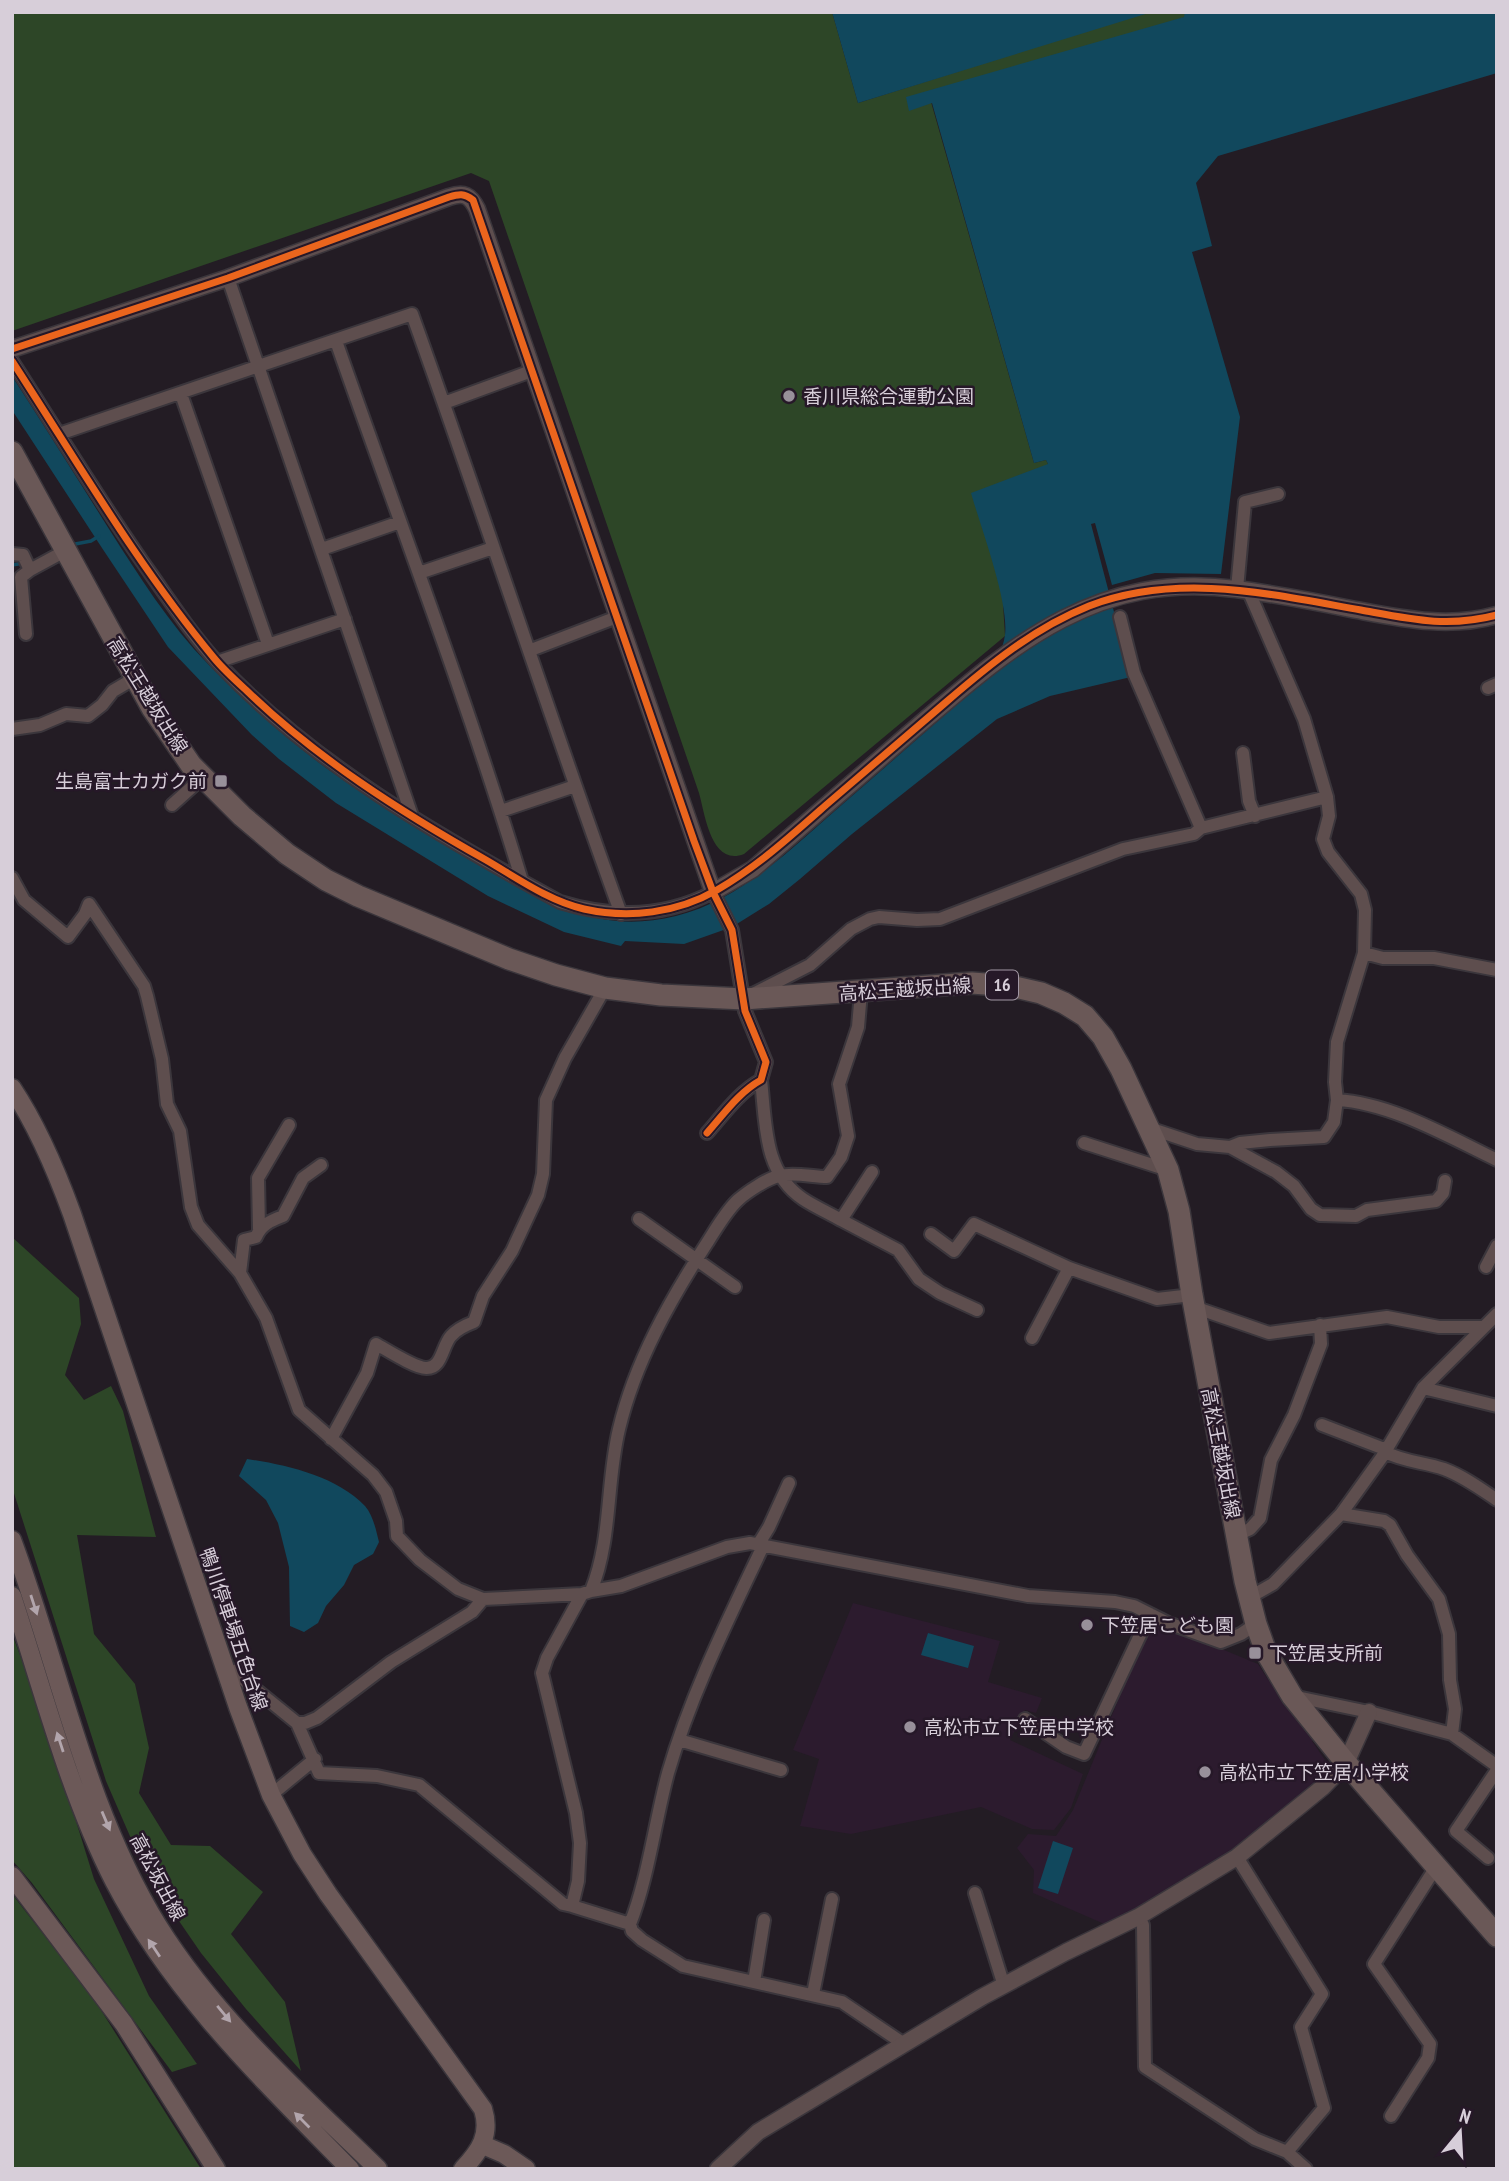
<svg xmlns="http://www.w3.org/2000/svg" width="1509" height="2181" font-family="'PT Sans Narrow','Noto Sans JP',sans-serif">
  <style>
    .built { fill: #2c1b2e }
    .green { fill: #2d4627 }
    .water { fill: #11485d }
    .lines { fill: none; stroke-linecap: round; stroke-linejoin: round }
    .stream { stroke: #11485d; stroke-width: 3.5 }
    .minor-casing { stroke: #3b363c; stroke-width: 16 }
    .tertiary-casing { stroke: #3b363c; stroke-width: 19 }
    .secondary-casing { stroke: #3b363c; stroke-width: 21 }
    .primary-casing { stroke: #3b363c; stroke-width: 24 }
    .minor { stroke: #5e4e4e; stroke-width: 12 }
    .tertiary { stroke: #5e4e4e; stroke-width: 16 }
    .secondary { stroke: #6c5958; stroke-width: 18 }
    .primary { stroke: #6a5857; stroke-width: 21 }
    .cycleway-casing { stroke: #261828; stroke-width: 11 }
    .cycleway { stroke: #eb651d; stroke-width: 7 }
    .oneway { fill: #b2a5ac }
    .poi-dot { fill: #98909a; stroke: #261828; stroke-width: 2.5 }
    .labels { text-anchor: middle; stroke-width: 5; stroke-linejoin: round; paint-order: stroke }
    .shield { fill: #261828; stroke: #a297a4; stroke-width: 2 }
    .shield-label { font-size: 18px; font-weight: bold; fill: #d7ced9 }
    .poi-label { font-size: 19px; fill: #d7ced9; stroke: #261828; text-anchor: start }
    .street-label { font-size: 19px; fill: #d7ced9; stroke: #261828 }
  </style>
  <rect width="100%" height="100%" fill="#231c24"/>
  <path class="built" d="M853,1603L1000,1641L988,1682L1042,1698L1036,1713L1025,1710L1010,1740L1083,1774L1071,1808L1054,1830L1032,1829L981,1807L851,1834L800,1826L819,1759L793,1750Z
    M1161,1624L1258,1664L1267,1678L1316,1736L1312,1741L1325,1760L1318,1784L1235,1854L1109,1926L1033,1893L1034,1870L1017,1848L1028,1834L1056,1836L1073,1810L1147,1630Z"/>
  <path class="green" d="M12,12H832L858,103L1127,18L1152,12H1185V17L931,102L1034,463L1046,460L1048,464L1003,604L1005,636L744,854C711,867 705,814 699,793L489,181L471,173L12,331Z
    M12,1237L79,1298L81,1324L65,1375L84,1400L111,1386L123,1411L156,1537L77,1535L94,1634L135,1684L149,1748L139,1793L171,1845L210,1846L263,1892L231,1934L285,2002L301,2071L246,2009L201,1953L146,1873L106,1781L12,1487Z
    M12,1634L44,1718L94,1879L149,1996L197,2064L172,2072L32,1883L12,1860Z
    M12,1894L94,1999L201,2169H12Z"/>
  <path class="water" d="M832,12H1152L858,103Z
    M1185,12H1497V73L1218,156L1196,183L1212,246L1192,252L1240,417L1221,574L1155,573L1112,585L1095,523L1091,524L1131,677L1050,696L997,719L852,834L800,879L769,904L732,927L684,944L625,941L621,946L564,932L488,896L336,803L279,759L252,735L168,647L102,548L12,410V376C45,427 77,478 109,529C139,576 169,624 208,664C245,702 286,739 329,770C373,801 420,828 466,855C534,896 592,937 676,916C743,899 795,845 845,802C891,762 936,723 981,683C991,669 1003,652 1005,635C1009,602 981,528 971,493L1048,464L1046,460L1034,463L932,103L909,111L906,97L1184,17Z
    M247,1459C287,1465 336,1476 365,1506C373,1515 376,1530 379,1542L373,1554L354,1565L344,1585L326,1606L318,1623L304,1632L290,1626L289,1567L278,1523L266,1500L239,1476Z
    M928,1633L974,1646L968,1668L921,1655Z
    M1053,1841L1073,1848L1058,1894L1038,1888Z"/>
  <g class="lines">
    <path class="stream" d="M70,545L91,541L99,536
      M12,565L24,563"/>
    <defs>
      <path id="minor" d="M228,278L412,816
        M336,341C399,521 467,699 522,881
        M12,361C58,432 102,505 151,574C172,604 193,636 218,663C313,764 439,836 560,902C612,918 664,918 713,892L732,930L745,1011L766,1062L761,1080C739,1092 723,1115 707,1133
        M181,394L268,644
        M444,403L526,373H533
        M59,434L412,314C484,514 549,715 621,914
        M322,549L400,522
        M12,554L23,555L30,570
        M419,573L493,548
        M1237,589L1245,502L1278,494
        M1249,592L1304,719L1327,797L1329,816L1323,839L1328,852L1361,894L1365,910L1364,953L1337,1042L1335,1082L1337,1100C1391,1103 1449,1137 1497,1160
        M1120,617L1134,673L1201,828
        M26,634L21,577L30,570L65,551
        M531,650L617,617
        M217,662L345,619
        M1488,688L1497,684
        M12,729L40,725L66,714L88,716L102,705L113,691L135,678
        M1243,753L1249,801L1255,816
        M172,805L203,777
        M501,811L575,786
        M12,878L24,900L68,937L85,914L89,904
        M89,904L144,986L147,996L162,1059L167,1104L180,1131L191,1207L198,1225L240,1273L266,1318L299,1410L373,1475L386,1492L396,1521L397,1536L420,1560L458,1589L483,1599L472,1612L391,1662L317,1718L305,1723H297L244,1680L240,1669L227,1674
        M1364,953L1383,958H1434L1497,970
        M751,995L810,965L851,929L870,919L879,917L917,920L940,919L1123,849L1194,834L1201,828L1327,797
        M761,1080C766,1123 763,1172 803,1199C815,1207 829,1213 841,1220L872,1172
        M1149,1128L1197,1144L1230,1147L1240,1143L1270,1140L1324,1137L1334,1122L1337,1100
        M1084,1143L1168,1170
        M1230,1147L1276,1172L1294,1186L1311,1209L1320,1215L1356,1216L1367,1210L1436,1201L1443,1193L1445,1181
        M639,1219L735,1287
        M841,1220L898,1250L919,1279L940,1293L977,1310
        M259,1229L258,1178L289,1125
        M931,1234L954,1251L974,1224L1069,1268L1157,1299L1192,1295
        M1486,1267L1497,1246
        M240,1273L244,1240L256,1237C261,1225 270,1221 283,1216L303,1178L321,1165
        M1194,1307L1269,1333L1387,1317L1439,1327H1484
        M1032,1338L1069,1268
        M1423,1388L1497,1406
        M1322,1425L1387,1450
        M331,1439L367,1373L376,1344C387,1350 415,1368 426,1368C442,1369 442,1346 451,1336C457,1329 466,1325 474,1322L483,1296L512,1251L538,1195L543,1174L546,1100L565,1058L605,988
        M1385,1452C1404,1462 1424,1462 1444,1469C1463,1476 1481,1489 1497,1500
        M1341,1514L1384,1521L1390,1525L1407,1555L1439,1599L1449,1634L1450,1680L1455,1709L1452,1734
        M1237,1535L1250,1529L1260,1518L1271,1460L1294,1415L1321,1344L1320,1325
        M758,1545L769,1527L789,1483
        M591,1591L621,1586L727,1547L750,1543L1028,1596L1115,1602L1134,1606L1168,1623L1221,1642L1241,1634L1256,1624
        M582,1594L547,1658L542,1673L576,1813L580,1843L578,1881L572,1906L630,1924L632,1931L642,1940L683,1966L842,2002L904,2044
        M1250,1597L1273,1584L1341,1514L1382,1457L1423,1388L1497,1314
        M483,1599L582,1594L591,1591C612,1539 606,1483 619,1429C635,1362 670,1300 707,1243C716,1229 726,1211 738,1200C747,1192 768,1178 779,1176C794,1172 812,1177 827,1177L841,1157L848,1136L839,1084L858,1027L861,992
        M1292,1696L1369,1712L1452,1734L1497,1766
        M1025,1719L1066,1747L1084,1754L1150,1614
        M297,1723L319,1773L377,1776L419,1785L563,1904L572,1906
        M679,1740L781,1770
        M271,1795L315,1759
        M1237,1857L1322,1994L1301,2027L1324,2108L1287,2152L1306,2169
        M1488,1858L1456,1831L1497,1770
        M975,1893L1004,1986
        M1138,1917L1143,1925L1145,2067L1255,2139L1287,2152
        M630,1924C648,1879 655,1821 668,1773C691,1694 728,1620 763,1546
        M754,1982L764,1920
        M813,1994L832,1899
        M1391,2116L1428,2058L1430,2044L1374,1964L1436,1867"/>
      <path id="tertiary" d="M12,349L228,278L449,197C464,192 470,195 477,209L713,892L753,869C804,825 854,781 905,737C1006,651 1091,570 1236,589C1274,594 1312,601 1351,609C1400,618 1447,629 1497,615
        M718,2169L758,2132L982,1997L1066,1952L1138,1917L1237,1857L1323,1787L1346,1763L1369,1712"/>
      <path id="secondary" d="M12,1088C38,1127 56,1170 72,1214L238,1707L271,1795L302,1854L328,1894L483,2109C491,2135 480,2151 463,2169
        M12,1540C60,1669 85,1807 158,1926C216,2019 300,2093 378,2169
        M12,1596C43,1690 69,1793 114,1881C172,1993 263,2080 350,2169
        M12,1876L124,2024L216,2169
        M483,2145L504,2154L526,2169"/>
      <path id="primary" d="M12,452L152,708L191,765L242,816L287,854L326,880L358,896L509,959L556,975L605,988L661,995L744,999L972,983L1011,986L1041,993L1064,1003L1085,1016L1103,1037L1121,1069L1168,1170L1179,1211L1192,1295L1245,1581L1256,1624L1266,1652L1292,1696L1346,1763L1497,1936"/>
    </defs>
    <use href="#minor" class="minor-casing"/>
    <use href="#tertiary" class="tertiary-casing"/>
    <use href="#secondary" class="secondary-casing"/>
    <use href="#primary" class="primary-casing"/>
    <use href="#minor" class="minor"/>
    <use href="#tertiary" class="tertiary"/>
    <use href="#secondary" class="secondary"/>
    <use href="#primary" class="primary"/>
    <defs>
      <path id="cycleway" d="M12,349L228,278L449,197C459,194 464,193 473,200L694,841L713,892L732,930L745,1011L766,1062L761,1080C739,1092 723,1115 707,1133
        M12,361C77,461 137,565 214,658C223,669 235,680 246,690C316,758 401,812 486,860C517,878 549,901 584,909C629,919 677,913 717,890C758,866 791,836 826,805C866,771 905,737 945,703C989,665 1034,628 1089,606C1178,572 1270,594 1361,610C1410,619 1447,628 1497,615"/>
    </defs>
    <use href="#cycleway" class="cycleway-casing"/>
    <use href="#cycleway" class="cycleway"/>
  </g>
  <defs><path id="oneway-solid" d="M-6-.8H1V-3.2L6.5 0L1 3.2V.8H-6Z" transform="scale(1.75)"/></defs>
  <g class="oneway">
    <use href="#oneway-solid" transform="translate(34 1605) rotate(72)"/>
    <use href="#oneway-solid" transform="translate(60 1742) rotate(-108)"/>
    <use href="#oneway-solid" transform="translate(106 1821) rotate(67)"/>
    <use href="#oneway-solid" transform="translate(154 1948) rotate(-124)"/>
    <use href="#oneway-solid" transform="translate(224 2014) rotate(50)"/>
    <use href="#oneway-solid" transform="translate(302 2120) rotate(-135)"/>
  </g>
  <g class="poi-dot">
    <circle cx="789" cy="396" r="7"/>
    <rect x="214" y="774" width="14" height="14" rx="3.5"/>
    <circle cx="1087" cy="1625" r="7"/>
    <rect x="1248" y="1646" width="14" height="14" rx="3.5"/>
    <circle cx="910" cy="1727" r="7"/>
    <circle cx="1205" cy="1772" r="7"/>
  </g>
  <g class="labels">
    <rect class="shield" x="986" y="970.5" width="32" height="29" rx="5"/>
    <g class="shield-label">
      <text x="1002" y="991">16</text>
    </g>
    <g class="poi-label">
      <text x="803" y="403">香川県総合運動公園</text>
      <text x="207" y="788" text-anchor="end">生島富士カガク前</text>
      <text x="1101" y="1632">下笠居こども園</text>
      <text x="1269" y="1660">下笠居支所前</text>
      <text x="924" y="1734">高松市立下笠居中学校</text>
      <text x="1219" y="1779">高松市立下笠居小学校</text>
    </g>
    <g class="street-label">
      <text transform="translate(148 695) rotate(58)" y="7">高松王越坂出線</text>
      <text transform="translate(905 989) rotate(-4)" y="7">高松王越坂出線</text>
      <text transform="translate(1221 1453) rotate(79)" y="7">高松王越坂出線</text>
      <text transform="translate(234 1629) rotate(71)" y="7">鴨川停車場五色台線</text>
      <text transform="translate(158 1877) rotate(62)" y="7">高松坂出線</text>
    </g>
  </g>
  <rect width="1509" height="2181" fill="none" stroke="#d7ced9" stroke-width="28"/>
  <g transform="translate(1460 2132) rotate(18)" stroke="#261828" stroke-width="5" paint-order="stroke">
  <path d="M0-5L12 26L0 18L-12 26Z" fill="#d7ced9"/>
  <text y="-10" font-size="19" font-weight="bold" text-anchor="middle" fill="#d7ced9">N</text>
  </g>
</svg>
